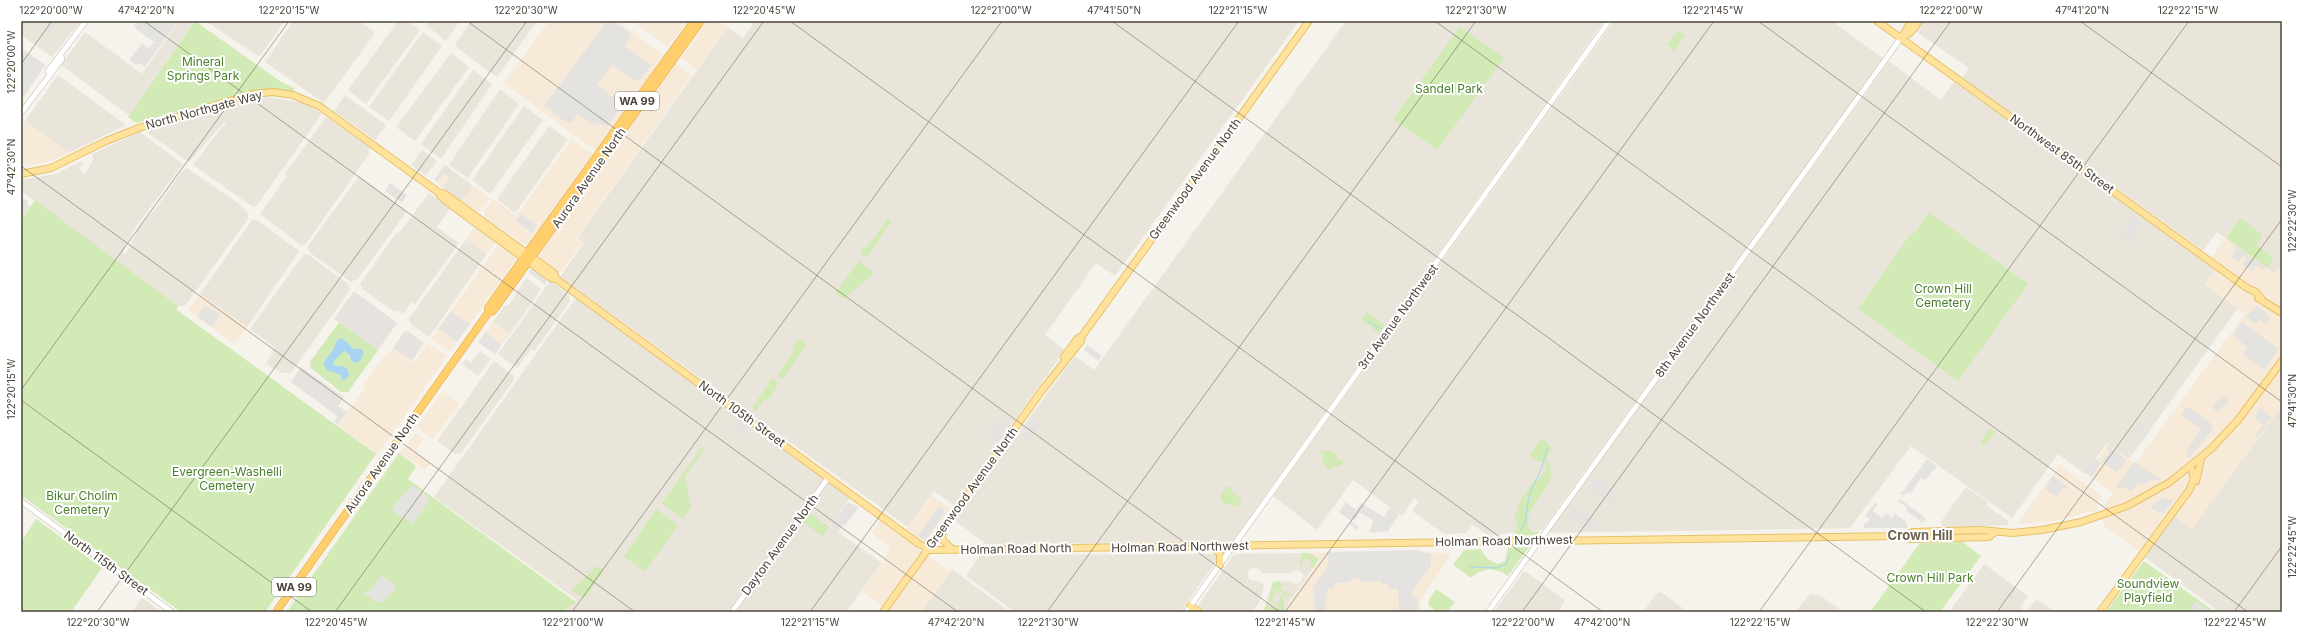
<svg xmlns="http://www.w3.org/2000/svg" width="2303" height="633" font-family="Inter,sans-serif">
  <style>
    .residential { fill: #eae5da }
    .commercial { fill: #f7ead8 }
    .industrial { fill: #e6e2dd }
    .green { fill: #d2eab5; fill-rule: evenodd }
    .parking { fill: #e5e3e0 }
    .water { fill: #a9d4f2 }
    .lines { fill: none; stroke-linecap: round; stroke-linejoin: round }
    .stream { stroke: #a9d4f2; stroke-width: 1 }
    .minor-casing { stroke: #c2bbae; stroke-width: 6 }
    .major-casing { stroke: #e6c16a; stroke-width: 8 }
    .highway-casing { stroke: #e0a43c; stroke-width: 8 }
    .minor { stroke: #fff; stroke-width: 5 }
    .major { stroke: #ffe39c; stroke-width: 6 }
    .highway { stroke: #ffcf6e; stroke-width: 7 }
    .major-bridge-casing { stroke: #e6c16a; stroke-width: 8; stroke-linecap: butt }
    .major-bridge { stroke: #ffe39c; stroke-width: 6 }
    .ticks { fill: none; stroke: #4b4439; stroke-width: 1; stroke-opacity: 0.45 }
    .labels { text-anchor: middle; stroke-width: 4; stroke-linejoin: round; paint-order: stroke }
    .shield { fill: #fff; stroke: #817c74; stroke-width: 1 }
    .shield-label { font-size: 11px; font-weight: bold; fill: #4b4439 }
    .park-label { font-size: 12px; fill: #4a7f2a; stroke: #fff }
    .street-label { font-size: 12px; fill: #4b4439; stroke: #fff }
    .neighbourhood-label { font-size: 13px; font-weight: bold; fill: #6e6250; stroke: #fff }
    .neatline { fill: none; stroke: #4b4439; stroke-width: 1.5 }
    .ticks-label { font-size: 10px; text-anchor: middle; fill: #4b4439 }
  </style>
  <rect width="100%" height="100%" fill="#f6f3ec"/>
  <path class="residential" d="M21,21H81L52,57L21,35Z
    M179,21H195L129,115L61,65L85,32L142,74Z
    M206,21H285L259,57Z
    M293,21H359L375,33L324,103L265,62Z
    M398,21H407L420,30L366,104L348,90Z
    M431,21H460L446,41L427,26Z
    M471,21H537L497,77L456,47V43Z
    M755,21H1299L1115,276L1096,263L1045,335L1065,350L954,505L934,491L908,527L560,277L584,243L577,238L728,27L743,38Z
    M1346,21H1604L1233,541L986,544L954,520L1075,356L1094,370Z
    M1614,21H1832L1884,59L1542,530L1489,535L1472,525L1466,533L1444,534L1412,511L1419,502L1414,498L1402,516L1353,480L1317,530L1273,496Z
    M1922,21H2282V265L2275,274L2217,232L2203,250L1962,78L1969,68L1915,31Z
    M423,32L442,46L389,121L369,107Z
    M451,53L469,67L415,141L396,127Z
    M1889,61L1941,100L1954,82L2216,269L2205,285L2238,308L2129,459L2106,444L2085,474L2058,454L2012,518L1911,446L1850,528L1548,533Z
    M473,70L492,84L441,159L421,144Z
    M58,75L126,125L69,153L25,121Z
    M500,89L519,104L468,178L449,165Z
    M345,95L386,125L375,140L334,111Z
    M269,97L302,103L321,113V115L257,205L253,207L193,165L222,127L226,124L224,122L189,162L149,134L148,131L238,103Z
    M524,106L543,120L490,194L472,180Z
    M326,117L369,147V154L310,238L305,244L301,245L260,214L287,176L285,174Z
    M549,126L568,139L515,213L497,199Z
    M140,132L183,164L137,225L125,245L123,254H125L128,250L139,227L157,207L181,173L187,168L238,203L248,213V219L185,306H178L21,191V180L56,174L81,161L83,164L79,168L85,174L93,160L92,154Z
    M422,150L437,161L426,176L411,165Z
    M453,171L473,186L462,202L442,188Z
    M359,176L407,211L358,279L351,282L309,252L308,246Z
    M429,193L450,209L437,227L459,243L415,304L412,302L403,314L397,310L396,313L362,289L360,284L397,232L399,233Z
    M252,220H257L299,251L247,327L200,294Z
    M466,239L487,254L429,337L411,324L409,319Z
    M307,254L347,283L350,290L291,373H283L266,364L275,348L250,329L303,255Z
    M526,278L541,289L510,334L493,322L505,305H509Z
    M550,281L569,295L570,301L535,350L531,349L517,368L498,354Z
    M578,295L852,495L830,526L882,563L846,612H563L577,600L434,497Z
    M480,351L491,359L478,376L462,364L466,359L471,363Z
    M494,361L514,376V380L461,453L455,454L437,441Z
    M2282,406V612H2220L2142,555L2172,514L2192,528Z
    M1966,487L1988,502L1986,505L2008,521V525L1942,528V520Z
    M1309,553L1319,559L1285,608V612H1263L1273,582L1290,581L1294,584L1300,583L1304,576L1299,570H1294L1290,573H1262L1257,567L1250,569L1247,574L1250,580L1262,582L1264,585L1261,599L1253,612H1207L1198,606L1234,554Z
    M1215,554L1218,559L1183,608L1188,612H1015L966,576L980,555Z
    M1984,564L2028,596L2020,607L2023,609L2021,612H1949Z
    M952,569L964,578L1010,612H921Z
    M1523,572L1528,573L1565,600L1558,612H1494Z
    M1661,592L1665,595L1688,612H1643L1656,594Z
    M1811,593L1821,596L1843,612H1795Z
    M142,598L162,612H132Z
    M2036,600L2040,601L2056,612H2026Z"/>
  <path class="commercial" d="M549,21H617L664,55L596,151L504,83Z
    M632,21H687L668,47Z
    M708,21H719L728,27L698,70L681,58Z
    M675,63L692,75L576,238L582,243L559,274L540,259V255L485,218L484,212L493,199L516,216L572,139L604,162Z
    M25,121L69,153L48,162L21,166V127Z
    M445,165L453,171L442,188L434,180Z
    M473,186L490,198L480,210L475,212L462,202Z
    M478,228L496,242L487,254L466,239L472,230Z
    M2225,238L2275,274L2282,265V406L2192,529L2172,514L2143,554L2104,526L2105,503L2113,493L2091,477L2101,463L2097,460L2108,445L2135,464L2245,314L2205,284L2220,263L2212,257Z
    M498,245L515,257V260L470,324L451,311Z
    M200,294L247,327L237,342H231L191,313L189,309Z
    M493,322L510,334L495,354L478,342Z
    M438,329L457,342L451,351L431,339Z
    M428,343L447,356L377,455L338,425L365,388L363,386L385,355L387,356L393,348L413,363Z
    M442,391L460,404L433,439L417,427Z
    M416,433L424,439L415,451L431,463L425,470L400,453Z
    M2060,465L2102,496L2097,503V510L2054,521L2018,524V522Z
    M932,496L950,509L920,550L950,571L920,612H891L862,592L882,564L890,547L871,533L880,521L901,536Z
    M1309,553L1385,552L1452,553L1420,601V612H1285V608L1319,560Z"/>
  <path class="industrial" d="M354,291L397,323L378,350L334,319Z
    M451,311L470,324L457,342L438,329Z
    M408,331L424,343L412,361L393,348L404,332Z
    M301,367L344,397L338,406L347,412L338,425L334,422L337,416L291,382Z"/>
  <path class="green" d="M195,21L281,82L294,88V92L272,89L251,91L136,123L128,117Z
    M1460,27L1504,58L1437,150L1393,119Z
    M1678,31L1685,36L1675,51L1667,45Z
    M35,200L178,306L177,310L376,454L265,612H181L21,495V219Z
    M1929,212L2028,284L1958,381L1858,309L1910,235L1916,231Z
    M2240,218L2263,235L2256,245L2274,258L2267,268L2226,238Z
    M888,219L892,221L867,257L860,252L863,247L866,248Z
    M859,261L874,273L844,299L835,293Z
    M1367,312L1385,325L1379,333L1361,320Z
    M339,322L378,350L348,392H341L311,368L310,362ZM348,343L352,348L361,349L349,358L348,353L343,351L334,361L333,365L337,366L345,380L342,375L323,363L331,354L334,347Z
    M799,338L807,344L783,379L777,375L794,351L792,349Z
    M772,378L777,382V387L767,401L764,399L756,411L752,408Z
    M1990,428L1995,432L1984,446L1980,443Z
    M1542,438L1552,448L1546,460L1550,464C1551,469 1551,475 1550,480C1546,494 1515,518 1533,532L1540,531L1537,535L1512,536C1520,530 1517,523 1514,516L1519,508L1518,504L1534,480L1539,479L1547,468L1545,462L1537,461L1529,455Z
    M701,448L704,450L685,476L691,507L683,519L662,503Z
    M1321,450L1325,452L1327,450L1338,454L1336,459L1343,460V464L1328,470L1322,461L1323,454H1318Z
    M399,453L416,466L408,479L576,602L562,612H287Z
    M1228,486L1232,487V492L1242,500L1240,503L1242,506L1239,504L1240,509L1237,506C1229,504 1222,506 1220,496Z
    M656,509L678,525L645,572L624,556Z
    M809,512L829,527L822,536L802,521Z
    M36,519L102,568L71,612H21V542Z
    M1963,542L1981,556L1940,612H1870L1920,543Z
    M1529,547L1508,576C1496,567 1482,567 1471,578L1453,565L1464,550L1481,549C1485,558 1490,561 1498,564L1505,561L1508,548Z
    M1302,553H1309L1319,559L1313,568L1310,567L1312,561L1303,559L1302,565H1299Z
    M2144,561L2215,612H2106Z
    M597,566L604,570L586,597H582L571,590Z
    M1280,581L1282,585L1280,589L1290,594L1287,598L1281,592L1271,589L1273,582Z
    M1436,589L1455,602L1447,612H1437L1428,605L1429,600Z
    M1271,590L1283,595L1285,612H1276L1270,608L1267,612L1264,610L1267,604L1276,609L1278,605L1268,601L1269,597H1273V602L1279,603L1281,594L1275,593L1273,597L1270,596Z"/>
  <path class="parking" d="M43,21H59L51,32L41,24Z
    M137,21H178L145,67L139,63L137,65L129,60L142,43L149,48L154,42L136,29L134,25Z
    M607,21H613L630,33L631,38L625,46L651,65L640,80L636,79L635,81L612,65L597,85L623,105L607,126L596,123L594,126L578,114L571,123L568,121L567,123L544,106Z
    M21,48L45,65L21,101Z
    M445,165L453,171L449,177L444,173L437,182L434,180Z
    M390,183L407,195L402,203L385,191Z
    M23,198L29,202L27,204L30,206L21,218V201Z
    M521,214L537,225L532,233L516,221Z
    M2132,217L2142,224L2135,234L2138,237L2134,244L2120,234Z
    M2236,246L2265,268L2263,270L2256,265L2252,271L2242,264L2247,258L2243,255L2239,261L2233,258L2232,256L2236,250L2234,248Z
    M533,269L547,279L545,285L529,272L528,270Z
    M205,305L220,315L212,327L198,316Z
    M2257,305L2270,317L2266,324L2259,320L2256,324L2246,317Z
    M2242,322L2279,349L2264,370L2243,354L2247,348L2233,334Z
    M486,332L490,334L489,336L502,345L495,354L478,342Z
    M1087,345L1102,356L1098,361L1084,350Z
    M2223,395L2228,399V402L2218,413L2212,407Z
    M2187,406L2213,425L2211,427L2214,429L2189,458L2186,455L2188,452L2186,450L2201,429L2181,415Z
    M2260,408L2272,417L2257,438H2254L2263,424L2254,417Z
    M995,420L1005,427L995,442L985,434Z
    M1034,420L1041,425L1029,440L1022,435Z
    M733 428a6 6 0 1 1 12 0a6 6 0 1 1-12 0Z
    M2140,423L2144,426L2142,430L2145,432L2147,429L2150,431L2143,440L2139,437L2142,433L2140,432L2138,435L2134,432Z
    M2108,446L2127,460L2117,473L2102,462L2110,451L2106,448Z
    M2093,457L2101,463L2091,477L2083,471Z
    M1927,459L1937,466L1925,480L1921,478L1910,494L1907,492L1904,495L1901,494Z
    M2134,462L2138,464L2160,479L2158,481L2151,479L2149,482L2137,485L2131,492L2124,487L2119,489L2116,487Z
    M779,463L808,483L805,486L777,466Z
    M1595,476L1615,490L1610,496L1617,502L1614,506L1588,487Z
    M2053,476L2068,487L2066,490L2063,488L2057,496L2044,489Z
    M412,485L428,497L427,499L429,501L413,524L391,510L406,491L408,492Z
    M2163,497L2173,501L2164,513L2162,511L2160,514L2150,507Z
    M1900,499L1926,518L1923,523L1905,510L1907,508L1898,501Z
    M848,502L859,507L845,526L843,525L838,532L830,526Z
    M1346,502L1356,510L1361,503L1384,517L1390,508L1399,515L1388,531L1369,533L1373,521L1369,518L1360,513L1355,520L1353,519L1351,521L1359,527L1357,530L1349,524L1351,521L1339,512Z
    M1875,502L1878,504L1873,511L1882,518L1886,513L1893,518L1894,513L1906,522L1908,528H1864V524L1870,520L1865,516Z
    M1574,505L1598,521L1593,527L1587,529L1567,515Z
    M939,506L945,512L925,541L918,535Z
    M1419,550L1431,555V566L1411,594L1418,600V612H1397H1399L1398,589H1389L1388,584H1382L1381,581L1360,582L1359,579H1351V582L1334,583L1335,588L1327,589V598H1325L1326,612H1315L1313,587L1329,564L1327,552Z
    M381,575L396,585L395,590L382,602H376L363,592L370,591Z
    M1988,576L2016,597L2013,601L1987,579Z
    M2196,601L2211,612H2197L2191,608Z"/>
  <path class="water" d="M341,338L348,343L352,348L361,349L364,352L360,361L355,363L352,361L348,353L344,351L334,361L333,365C341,368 348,364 349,375L345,380H342L341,375L327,370L323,363L333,350L337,340Z"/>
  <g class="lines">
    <path class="stream" d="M1368,321L1381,329
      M1521,530L1525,522L1529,495L1541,470L1547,449
      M1470,567L1497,568L1506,564L1510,555"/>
    <defs>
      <path id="minor" d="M49,73L48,71L86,21
        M21,113L62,59L61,56
        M21,501L172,612
        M732,612L828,478
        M1186,612L1609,21
        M1488,612L1901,38"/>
      <path id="major" d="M1877,21L2247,288L2256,292L2261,298
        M1901,38L1911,32L1919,21
        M1901,38L1912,21
        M21,174L51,168L106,141L139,128L252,94L273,92L293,95L319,106L438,192L445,194L554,273L556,279L919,544L931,550L1532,541
        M438,192L441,197L451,205L551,278L556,279
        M2258,298L2282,313
        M1064,357L1077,339L1082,336
        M2196,481L2201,459
        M943,529L942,539L953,550
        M1904,536L1910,539L1989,537L1995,532
        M1545,541L1904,536L1913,532L1980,530L2013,533L2042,530L2081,522L2127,506L2170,482L2211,449L2238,420L2282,361
        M1212,546L1220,554V565
        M1190,606L1199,612
        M883,612L1043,389L1081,341L1082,336L1309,21
        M2100,612L2190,489L2194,478L2191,467"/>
      <path id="highway" d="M488,313V308L507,281L694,21
        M276,612L488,313L493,311L701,21"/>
    </defs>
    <use href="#minor" class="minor-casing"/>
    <use href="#major" class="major-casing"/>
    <use href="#highway" class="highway-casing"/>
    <use href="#minor" class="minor"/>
    <use href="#major" class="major"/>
    <use href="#highway" class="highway"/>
    <defs>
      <path id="major-bridge" d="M1532,541H1545"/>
    </defs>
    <use href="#major-bridge" class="major-bridge-casing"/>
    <use href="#major-bridge" class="major-bridge"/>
  </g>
  <path class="ticks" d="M144,21L958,612M467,21L1280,612M790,21L1603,612M1112,21L1926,612M1435,21L2248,612M1758,21L2282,402M2080,21L2282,167M21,64L52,21M21,166L635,612M21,390L289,21M21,400L312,612M97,612L527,21M335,612L764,21M572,612L1002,21M810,612L1239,21M1047,612L1476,21M1285,612L1714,21M1522,612L1951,21M1759,612L2189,21M1997,612L2282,219M2234,612L2282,546"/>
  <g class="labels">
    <g class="shield">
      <rect x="615" y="92" width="44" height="18" rx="3"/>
      <rect x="272" y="578" width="44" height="18" rx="3"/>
    </g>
    <g class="shield-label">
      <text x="637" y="105">WA 99</text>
      <text x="294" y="591">WA 99</text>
    </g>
    <g class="park-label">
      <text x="203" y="66">Mineral<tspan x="203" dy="14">Springs Park</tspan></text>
      <text x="1449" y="93">Sandel Park</text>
      <text x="1943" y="293">Crown Hill<tspan x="1943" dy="14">Cemetery</tspan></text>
      <text x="227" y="476">Evergreen-Washelli<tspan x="227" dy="14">Cemetery</tspan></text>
      <text x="82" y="500">Bikur Cholim<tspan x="82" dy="14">Cemetery</tspan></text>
      <text x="1930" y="582">Crown Hill Park</text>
      <text x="2148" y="588">Soundview<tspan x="2148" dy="14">Playfield</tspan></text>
    </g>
    <g class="street-label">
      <text transform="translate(204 110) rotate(-15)" y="4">North Northgate Way</text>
      <text transform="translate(2062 154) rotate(36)" y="4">Northwest 85th Street</text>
      <text transform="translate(589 178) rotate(-55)" y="4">Aurora Avenue North</text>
      <text transform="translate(1195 179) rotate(-54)" y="4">Greenwood Avenue North</text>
      <text transform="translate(1398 317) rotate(-54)" y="4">3rd Avenue Northwest</text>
      <text transform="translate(1695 325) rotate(-54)" y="4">8th Avenue Northwest</text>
      <text transform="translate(742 414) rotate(36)" y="4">North 105th Street</text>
      <text transform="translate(382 463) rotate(-55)" y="4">Aurora Avenue North</text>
      <text transform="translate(972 488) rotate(-54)" y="4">Greenwood Avenue North</text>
      <text transform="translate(1504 541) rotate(-1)" y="4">Holman Road Northwest</text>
      <text transform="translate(780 545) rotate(-54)" y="4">Dayton Avenue North</text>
      <text transform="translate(1180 547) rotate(-1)" y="4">Holman Road Northwest</text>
      <text transform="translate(1016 549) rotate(-1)" y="4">Holman Road North</text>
      <text transform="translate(106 563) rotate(36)" y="4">North 115th Street</text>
    </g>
    <g class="neighbourhood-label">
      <text x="1920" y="540">Crown Hill</text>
    </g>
  </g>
  <rect width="2303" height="633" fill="none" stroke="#ffffff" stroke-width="44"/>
  <rect x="22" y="22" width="2259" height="589" class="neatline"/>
  <g class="ticks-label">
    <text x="51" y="14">122°20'00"W</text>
    <text x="146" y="14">47°42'20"N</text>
    <text x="289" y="14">122°20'15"W</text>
    <text x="526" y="14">122°20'30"W</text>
    <text x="764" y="14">122°20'45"W</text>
    <text x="1001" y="14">122°21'00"W</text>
    <text x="1114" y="14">47°41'50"N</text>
    <text x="1238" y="14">122°21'15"W</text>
    <text x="1476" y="14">122°21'30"W</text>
    <text x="1713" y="14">122°21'45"W</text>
    <text x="1951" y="14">122°22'00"W</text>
    <text x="2082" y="14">47°41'20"N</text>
    <text x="2188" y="14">122°22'15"W</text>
    <text transform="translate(11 62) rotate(-90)" y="4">122°20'00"W</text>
    <text transform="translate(11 167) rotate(-90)" y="4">47°42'30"N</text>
    <text transform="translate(2292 221) rotate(-90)" y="4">122°22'30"W</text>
    <text transform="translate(11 389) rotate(-90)" y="4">122°20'15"W</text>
    <text transform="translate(2292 401) rotate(-90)" y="4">47°41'30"N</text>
    <text transform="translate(2292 547) rotate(-90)" y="4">122°22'45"W</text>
    <text x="98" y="626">122°20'30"W</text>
    <text x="336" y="626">122°20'45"W</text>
    <text x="573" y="626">122°21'00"W</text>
    <text x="810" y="626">122°21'15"W</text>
    <text x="956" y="626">47°42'20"N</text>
    <text x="1048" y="626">122°21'30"W</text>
    <text x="1285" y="626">122°21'45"W</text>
    <text x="1523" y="626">122°22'00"W</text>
    <text x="1602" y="626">47°42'00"N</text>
    <text x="1760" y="626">122°22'15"W</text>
    <text x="1997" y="626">122°22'30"W</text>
    <text x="2235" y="626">122°22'45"W</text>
  </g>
</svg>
